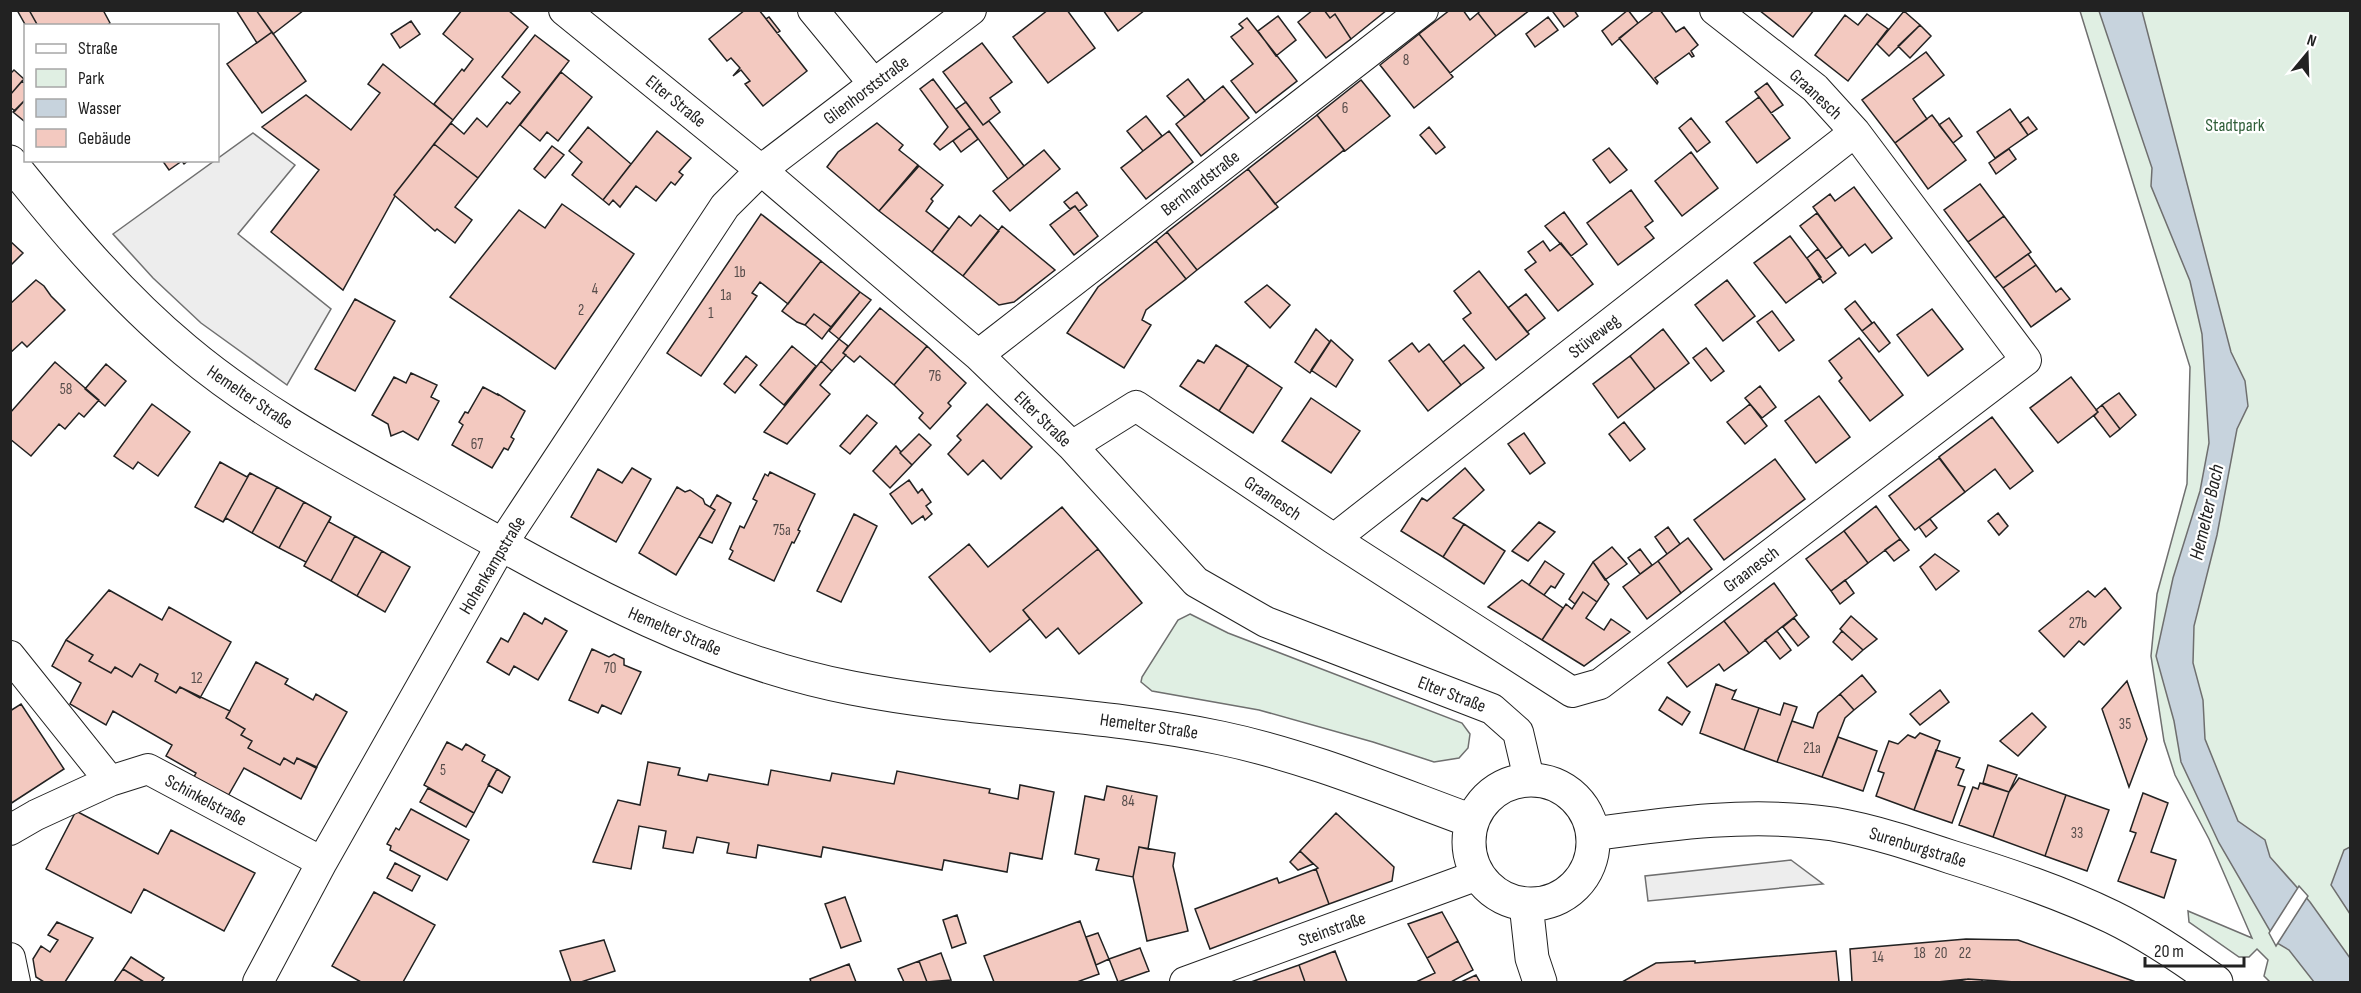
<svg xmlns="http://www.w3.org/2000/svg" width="2361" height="993" font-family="'Sofia Sans Condensed',sans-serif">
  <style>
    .green { fill: #e0efe3; stroke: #6f6f6f; stroke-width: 1.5 }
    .parking { fill: #ededed; stroke: #6f6f6f; stroke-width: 1.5 }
    .water { fill: #c7d3dd; stroke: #6f6f6f; stroke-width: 1.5 }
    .pier { fill: #fff; stroke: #6f6f6f; stroke-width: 1.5 }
    .building { fill: #f3c9c0; stroke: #222; stroke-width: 1.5 }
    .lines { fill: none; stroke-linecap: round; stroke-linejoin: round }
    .street-casing { stroke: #222; stroke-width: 32 }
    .secondary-casing { stroke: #222; stroke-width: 35 }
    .street { stroke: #fff; stroke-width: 30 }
    .secondary { stroke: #fff; stroke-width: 33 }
    .labels { text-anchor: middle; stroke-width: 4.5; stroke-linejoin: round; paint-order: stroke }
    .number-label { font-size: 15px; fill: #564c4a }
    .street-label { font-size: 18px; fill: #222; stroke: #fff }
    .park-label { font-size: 18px; fill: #2f5e38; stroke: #fff }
    .water-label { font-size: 20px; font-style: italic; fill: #222; stroke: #fff }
  </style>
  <rect width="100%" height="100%" fill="#fff"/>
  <path class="green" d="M2080,11H2350V964L2331,982H2270L2264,976L2268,960L2257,949L2249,957H2239L2189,922L2188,911L2252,938L2209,839L2175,775L2164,741L2151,656L2157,594L2187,484L2190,367Z
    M1190,614L1228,633L1462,723L1470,734L1468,748L1459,758L1434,762L1373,742L1259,710L1152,691L1141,682L1142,677L1178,620Z"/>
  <path class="parking" d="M253,133L295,165L238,234L331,309L287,385L201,323L153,278L113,234Z
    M1791,860L1823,884L1648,901L1645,876Z"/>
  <path class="water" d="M2099,11H2142L2231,352L2245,381L2248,406L2237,429L2217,535L2194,626L2193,663L2203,700L2205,739L2238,821L2265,840L2270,857L2310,902L2350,958V982H2314L2289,950L2277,943L2219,843L2181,762L2174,721L2156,656L2173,578L2200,491L2209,443L2202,334L2190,281L2151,186L2152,168Z
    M2350,847V914L2331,885L2344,850Z"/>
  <path class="pier" d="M2299,886L2308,896L2276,946L2269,933Z"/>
  <path class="building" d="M17,10H29L38,26H26Z
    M29,10H103L110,23L106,26H38Z
    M236,10H256L272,32L257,43Z
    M256,10H304L273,34Z
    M462,10H508L528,27L453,120L434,104L462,69L464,71L473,59L443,34Z
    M745,10H759L807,71L763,106L745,84L750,81L741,70L733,76L740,68L731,58L727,61L709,39Z
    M1048,10H1067L1095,48L1048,83L1013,37Z
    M1103,10H1145L1118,31Z
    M1313,10H1324L1330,18L1335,14L1351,39L1326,58L1298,22Z
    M1324,10H1387L1351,39L1335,14L1330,18Z
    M1450,10H1463L1470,20L1478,13L1496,36L1450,73L1419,34Z
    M1481,10H1530L1496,36L1478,13Z
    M1556,10H1574L1578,16L1564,27L1553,12Z
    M1628,10L1638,23L1612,45L1602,31Z
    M1655,10H1660L1676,32L1684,27L1698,45L1691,51L1694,56L1692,57L1689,53L1655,78L1658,82L1657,84L1619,38Z
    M1759,10H1814L1793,37Z
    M1904,11L1920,25L1889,56L1877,44Z
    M1867,14L1888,29L1848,81L1815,55L1845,15L1858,25Z
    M1278,16L1296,40L1276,56L1258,31Z
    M769,17L780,31L777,33L766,19Z
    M1548,17L1558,30L1535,47L1526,34Z
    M1247,18L1297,81L1256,113L1231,81L1253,64L1231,37L1243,28L1239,24Z
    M411,21L420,34L400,48L391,34Z
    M1920,25L1931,36L1910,58L1898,46Z
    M272,32L306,81L262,113L227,64Z
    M1419,34L1453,77L1414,108L1380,65Z
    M535,35L569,61L478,178L434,144L451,123L464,134L477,118L487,127L507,102L510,104L520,92L502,77Z
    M982,43L1012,82L990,98L1000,112L983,125L943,72Z
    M1926,52L1944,75L1913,99L1927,119L1895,143L1862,100Z
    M383,64L453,120L394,195L395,196L343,290L271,232L319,170L262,127L306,95L351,130L380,93L368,84Z
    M14,70L24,79L10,95V74Z
    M561,72L592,97L558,141L547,132L540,141L520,125Z
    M933,79L970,128L940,150L934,144L948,127L920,89Z
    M1188,79L1205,101L1185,117L1167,96Z
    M1361,80L1390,116L1345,151L1317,115Z
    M22,81L26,84V99L15,111L10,107V95Z
    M1767,83L1783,105L1771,113L1755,92Z
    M1223,86L1249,118L1201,156L1176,124Z
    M1759,97L1790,138L1757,163L1726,122Z
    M26,99V119L24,121L13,112Z
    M966,102L983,125L989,121L1024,166L1008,179L956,109Z
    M2010,109L2028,135L1995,158L1977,132Z
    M1317,115L1344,150L1275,204L1248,169Z
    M1932,115L1966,160L1928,189L1895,143Z
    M1146,116L1162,136L1143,151L1127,131Z
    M2028,117L2037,129L2028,135L2020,123Z
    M1691,118L1710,142L1697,152L1679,128Z
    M1949,118L1962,136L1953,143L1939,125Z
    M877,123L903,145L899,150L918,165L879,211L827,167L838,152Z
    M588,127L631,164L603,200L572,175L582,162L569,151Z
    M1429,127L1445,147L1436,154L1420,135Z
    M970,128L978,139L961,152L953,141Z
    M657,131L691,158L679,172L683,175L675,185L671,182L656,201L636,186L620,207L613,200L609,205L603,200Z
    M1169,131L1193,162L1146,199L1121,168Z
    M434,144L478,178L455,207L472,220L455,243L437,229L435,231L394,195Z
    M552,146L564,155L545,178L534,169Z
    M1609,148L1627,170L1610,183L1593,160Z
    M2009,149L2016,159L1996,174L1989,163Z
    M1044,150L1060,169L1010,211L993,191Z
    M1691,152L1718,188L1682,216L1655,181Z
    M162,160H189L184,164L182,161L169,170Z
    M919,166L943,185L931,199L933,201L926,211L949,229L932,252L879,211Z
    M1248,169L1278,207L1197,270L1167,232Z
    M1980,184L2004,216L1968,242L1944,210Z
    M1854,187L1892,238L1872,253L1865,244L1849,256L1813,207L1830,194L1835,201Z
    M1631,190L1653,221L1645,227L1654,238L1618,265L1587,223Z
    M1077,192L1087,205L1079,211L1075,206L1070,209L1064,202Z
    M562,204L634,254L555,369L450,297L519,210L545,228Z
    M1075,206L1098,236L1074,255L1050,225Z
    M1564,212L1587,244L1571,256L1545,226Z
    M1817,213L1842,247L1826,259L1800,226Z
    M761,214L821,261L788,304L760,282L752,293L757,296L701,376L667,353Z
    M980,215L999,231L963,276L932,252L959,216L971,226Z
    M2004,216L2031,252L1995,278L1968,242Z
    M1002,226L1055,270L1014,302L999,305L963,276Z
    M1167,232L1197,270L1186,279L1156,241Z
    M1790,236L1821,277L1786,303L1754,263Z
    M10,241L23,253L10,266Z
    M1156,241L1186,279L1146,310L1142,320L1151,325L1124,368L1067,333L1098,287Z
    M1543,241L1550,251L1561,243L1593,284L1558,311L1525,270L1536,262L1528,252Z
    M1818,249L1836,273L1823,283L1807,258Z
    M2028,254L2036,265L2003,288L1995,278Z
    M821,261L860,292L831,327L814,314L805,325L797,322L782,311Z
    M2036,265L2056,292L2061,288L2070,299L2031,327L2003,288Z
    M1479,271L1529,334L1496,360L1463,319L1471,313L1454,291Z
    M36,280L44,286L51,296L65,310L27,347L22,342L10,353V304Z
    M1727,280L1755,316L1723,341L1695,305Z
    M1267,285L1290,305L1270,328L1245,302Z
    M860,292L871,300L839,339L829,331Z
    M1526,294L1545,318L1527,332L1508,308Z
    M355,299L395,321L355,391L315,369Z
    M1855,301L1872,323L1862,331L1845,309Z
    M880,308L927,346L894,385L860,356L854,362L843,353Z
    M1932,309L1963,349L1928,376L1897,335Z
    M1772,311L1794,340L1779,351L1757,322Z
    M814,314L831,327L822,339L805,325Z
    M1874,322L1890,343L1879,352L1862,331Z
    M1316,329L1330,342L1310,373L1295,362Z
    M1663,329L1689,363L1655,389L1630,356Z
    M1859,338L1903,395L1870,421L1839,381L1842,378L1829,361Z
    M839,339L848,346L843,353L846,355L832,371L821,361Z
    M1331,340L1353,360L1336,387L1311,370Z
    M1412,343L1419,352L1429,344L1461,385L1428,411L1389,361Z
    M1216,345L1248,365L1219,411L1180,386L1198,360L1204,363Z
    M1464,345L1484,368L1461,385L1443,362Z
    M792,346L816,366L784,405L760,385Z
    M927,346L966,383L948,403L951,406L930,429L919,418L923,413L894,385Z
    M1706,348L1724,371L1711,381L1693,358Z
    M746,356L757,365L735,393L724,384Z
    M1630,356L1655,389L1618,418L1593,384Z
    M821,361L832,371L820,385L830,394L787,444L764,432Z
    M55,362L99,400L84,417L79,413L65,429L59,424L31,456L10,439V413Z
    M106,364L126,381L105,406L85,389Z
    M1248,365L1282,388L1253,433L1219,411Z
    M411,373L437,385L431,397L439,401L418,440L403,431L391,436L388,424L372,415L394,377L406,383Z
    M2071,377L2098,412L2058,443L2030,408Z
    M1760,386L1776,407L1762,418L1745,398Z
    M483,387L498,395V394L525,411L511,437L514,439L508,450L504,448L492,468L452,445L463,425L459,422L465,412L468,413Z
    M2119,393L2136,415L2120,429L2102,405Z
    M1819,396L1850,437L1816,463L1785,421Z
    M1311,398L1360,431L1331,473L1282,441Z
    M152,404L190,432L158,476L138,462L133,469L114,456Z
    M987,404L1032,447L1001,479L983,460L968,475L948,454L961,440L957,436Z
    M1750,404L1767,426L1745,444L1727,422Z
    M2102,405L2120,429L2110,437L2094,416L2098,412L2096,410Z
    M867,415L877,423L850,454L840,446Z
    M1992,417L2033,471L2010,489L1995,469L1965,492L1939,457Z
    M1624,422L1645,449L1630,461L1609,434Z
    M1524,433L1545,463L1530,474L1508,444Z
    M919,434L931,445L912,465L900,453Z
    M896,446L901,452L900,453L912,465L890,488L873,471Z
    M1939,458L1965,492L1915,530L1889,496Z
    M1775,459L1805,499L1724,560L1694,520Z
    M220,462L247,477L250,473L223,522L195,507Z
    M632,468L651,479L616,542L571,517L598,469L622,483Z
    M1465,468L1484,490L1453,518L1464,524L1443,557L1401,531L1422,498L1427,501Z
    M770,472L815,494L798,530L800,531L794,543L792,542L774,581L729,559L733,551L730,549L740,526L744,528L757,501L753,499L765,474L768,476Z
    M250,473L277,487L252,533L226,518L223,522Z
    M909,480L918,493L922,489L931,502L926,506L932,514L925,520L923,516L912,524L890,494Z
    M277,487L304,502L279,548L252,533Z
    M677,487L685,492L690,490L703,499L705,504L715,510L676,575L639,553Z
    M717,495L731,503L712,543L699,537L715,510L710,507Z
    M304,502L331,517L304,566L306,562L279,548Z
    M1876,506L1900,539L1868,563L1844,531Z
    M1062,507L1098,549L1023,610L1030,619L990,652L929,577L969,544L988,567Z
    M1998,513L2008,526L1999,535L1988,521Z
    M854,514L877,526L841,602L817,591Z
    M331,517L329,522L355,536L331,581L304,566Z
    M1930,519L1937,528L1926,537L1919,527Z
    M1539,522L1555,532L1528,561L1512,551Z
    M1464,524L1505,551L1484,584L1443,557Z
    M1668,527L1680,544L1667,554L1655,537Z
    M1844,531L1868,563L1831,591L1806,559Z
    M355,536L382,551L357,596L331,581Z
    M1688,538L1712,569L1681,593L1658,561Z
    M1900,539L1909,550L1894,561L1885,550Z
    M1612,547L1627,564L1605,580L1593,562Z
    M1098,549L1142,603L1079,654L1058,628L1046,638L1023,610Z
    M1640,549L1652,565L1640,574L1628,558Z
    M382,551L410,567L385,612L357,596Z
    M1935,554L1959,571L1936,590L1920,567Z
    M1545,561L1564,574L1555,588L1551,586L1544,595L1529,585Z
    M1658,561L1681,593L1647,619L1623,587Z
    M1593,562L1609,584L1597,602L1583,592L1575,604L1569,599Z
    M1522,580L1563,608L1542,640L1488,607Z
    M1845,580L1854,593L1840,604L1831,591Z
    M1774,583L1797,615L1749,653L1724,621Z
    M2105,588L2121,608L2084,645L2079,641L2064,657L2039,631L2088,591L2095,597Z
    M109,590L162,620L169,607L231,642L200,698L180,687L176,693L155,681L158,674L140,664L132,677L115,667L111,673L89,661L93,655L66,640Z
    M1583,592L1597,602L1586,618L1604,630L1611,619L1630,632L1584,666L1542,640L1566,604L1572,609Z
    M524,613L542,624L545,618L567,631L538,680L514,666L509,675L487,662L501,638L508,642Z
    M1851,616L1877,639L1863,650L1840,629Z
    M1794,618L1809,637L1798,646L1783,627Z
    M1724,621L1749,653L1724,671L1719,664L1687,687L1668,663Z
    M1777,631L1791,650L1780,659L1765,640Z
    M1842,631L1863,650L1852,660L1833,642Z
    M66,640L93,655L89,661L111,673L115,667L132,677L140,664L158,674L155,681L176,693L180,687L230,711L226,718L245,729L241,735L252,741L248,748L280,765L284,758L294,764L297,758L317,767L301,799L244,768L228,796L194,777L196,773L166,756L172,745L113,711L106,725L70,704L81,683L52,666Z
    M592,649L609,657L614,654L624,659V665L641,672L621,714L602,705L598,713L569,700Z
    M256,662L288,679L285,684L313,700L316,694L347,712L316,768L297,758L294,764L284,758L280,765L248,748L252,741L241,735L245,729L226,718Z
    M1862,675L1876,692L1854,710L1840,694Z
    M2127,681L2147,739L2129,787L2102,709Z
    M1716,684L1734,691L1736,690L1732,699L1759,708L1744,750L1700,733Z
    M1940,690L1949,702L1920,725L1910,714Z
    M1840,694L1854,710L1845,718L1822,777L1777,762L1792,721L1813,728L1818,713Z
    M1667,697L1690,712L1682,725L1659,710Z
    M1784,703L1797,707L1777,762L1744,750L1759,708L1780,715Z
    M21,704L64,769L10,804V711Z
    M2032,713L2046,727L2018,756L2000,741Z
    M1920,733L1940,741L1914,810L1876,796L1884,773L1878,771L1889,741L1898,744L1908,735L1915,738Z
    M1838,737L1877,751L1863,791L1822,777Z
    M447,742L462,750L466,744L485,755L482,761L497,769L474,813L424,785Z
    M1936,750L1960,758L1956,767L1964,770L1958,785L1965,787L1952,823L1914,810Z
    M648,762L680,768L678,775L707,781L709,774L768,785L771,770L830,781L832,773L894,784L897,771L990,789L989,793L1018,799L1020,785L1054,792L1042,859L1010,853L1007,872L944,860L942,870L823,847L821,857L758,845L756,858L727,853L729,843L697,837L693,853L663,848L666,831L639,826L631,869L593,862L618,800L640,805Z
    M1988,765L2017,775L2009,792L1983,783Z
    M497,769L510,777L502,793L488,785Z
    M2019,778L2066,795L2045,856L1993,837L2009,792Z
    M1980,783L2009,792L1993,837L1959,825L1973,787L1978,789Z
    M1107,786L1157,796L1148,849L1139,847L1133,877L1096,870L1099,859L1075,854L1085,796L1104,800Z
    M428,788L474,813L466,827L420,802Z
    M2143,793L2168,803L2151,852L2176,860L2164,898L2118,881L2136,833L2130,831Z
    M2066,795L2109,810L2087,871L2045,856Z
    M411,809L469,840L447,880L390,850L391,846L387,844L396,828L399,830Z
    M76,811L158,854L171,830L255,873L224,931L144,889L131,913L46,869Z
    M1336,813L1394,867L1392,881L1329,904L1316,869L1318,868L1300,851Z
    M1139,847L1175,853L1173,866L1188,931L1147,941L1133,877Z
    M1300,851L1313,864L1298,870L1290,862Z
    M395,863L420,876L412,891L387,878Z
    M1316,869L1329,904L1210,949L1195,909L1277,878L1279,883Z
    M374,892L435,925L403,982H361L332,966Z
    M845,897L861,941L841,948L825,904Z
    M1442,912L1458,941L1427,958L1408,924Z
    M957,915L966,943L952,948L943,920Z
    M1080,921L1099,974L1077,982H994L984,956Z
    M57,922L93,938L65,982H44L36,977L33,959L41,946L50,952L58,940L48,935Z
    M1098,933L1109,959L1096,965L1086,937Z
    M1966,939L2018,940L2136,982H2015L1968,979L1937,982H1852L1850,949Z
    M604,940L615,971L581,982H571L560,951Z
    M1458,941L1473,970L1451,982H1416L1435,973L1427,958Z
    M1140,948L1149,971L1118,982L1109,959Z
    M1335,951L1347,982H1305L1299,965Z
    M1836,951L1839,982H1622L1656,963L1695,961V963Z
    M941,953L951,980L927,982L919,961Z
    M131,957L164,978L161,982H144L123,969Z
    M919,961L927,982H904L898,969Z
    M849,964L856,982H811L810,979Z
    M1299,965L1305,982H1251Z
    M123,969L144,982H114Z
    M1476,975L1480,982H1461Z
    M1968,979L1982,980V982H1954Z"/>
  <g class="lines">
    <defs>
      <path id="street" d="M564,10L761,170L978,355L1072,446L1196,582L1266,622L1492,709L1518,732L1529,779
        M813,10L874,84
        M978,355L1423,10
        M1072,446L1136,406L1334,539L1572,692L1600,684L2026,360L1855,132L1815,88L1715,10
        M1334,539L1855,132
        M10,656L110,781L148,769L322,862
        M10,830L36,815L110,781
        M10,958L15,982
        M258,982L322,862L502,544L725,206L761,170L971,10
        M1185,982L1478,875"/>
      <path id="secondary" d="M10,162C64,229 119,295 185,350C261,414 350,460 436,508C569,582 701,659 852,688C974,712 1099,712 1221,738C1307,756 1390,791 1472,821
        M1469 842a62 62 0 1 1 124 0a62 62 0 1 1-124 0Z
        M1593,834C1672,823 1753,812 1833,824C1873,831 1912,844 1951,857C2006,874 2060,892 2112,917C2149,935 2183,958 2216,982
        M1526,904L1532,958L1540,982"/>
    </defs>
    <use href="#street" class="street-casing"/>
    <use href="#secondary" class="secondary-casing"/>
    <use href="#street" class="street"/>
    <use href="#secondary" class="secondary"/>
  </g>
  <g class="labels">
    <g class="number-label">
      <text x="1406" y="65">8</text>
      <text x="1345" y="113">6</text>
      <text x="740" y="277">1b</text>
      <text x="595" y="294">4</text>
      <text x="726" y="300">1a</text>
      <text x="581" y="315">2</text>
      <text x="711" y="318">1</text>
      <text x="935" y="381">76</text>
      <text x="66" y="394">58</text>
      <text x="477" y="449">67</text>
      <text x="782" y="535">75a</text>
      <text x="2078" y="628">27b</text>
      <text x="610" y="673">70</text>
      <text x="197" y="683">12</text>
      <text x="2125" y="729">35</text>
      <text x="1812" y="753">21a</text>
      <text x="443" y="775">5</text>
      <text x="1128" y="806">84</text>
      <text x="2077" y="838">33</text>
      <text x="1920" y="958">18</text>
      <text x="1941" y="958">20</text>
      <text x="1965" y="958">22</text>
      <text x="1878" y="962">14</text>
    </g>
    <g class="street-label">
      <text transform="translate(866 90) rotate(-37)" y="6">Glienhorststraße</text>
      <text transform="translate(1816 94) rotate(43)" y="6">Graanesch</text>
      <text transform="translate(676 101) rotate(39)" y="6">Elter Straße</text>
      <text transform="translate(1200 183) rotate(-38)" y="6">Bernhardstraße</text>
      <text transform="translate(1594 336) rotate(-38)" y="6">Stüveweg</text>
      <text transform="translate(250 397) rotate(34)" y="6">Hemelter Straße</text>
      <text transform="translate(1043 419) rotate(44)" y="6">Elter Straße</text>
      <text transform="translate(1273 498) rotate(34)" y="6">Graanesch</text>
      <text transform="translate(492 565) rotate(-59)" y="6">Hohenkampstraße</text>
      <text transform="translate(1751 569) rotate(-37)" y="6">Graanesch</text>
      <text transform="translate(675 631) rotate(23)" y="6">Hemelter Straße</text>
      <text transform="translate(1452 694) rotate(21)" y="6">Elter Straße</text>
      <text transform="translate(1149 726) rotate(8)" y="6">Hemelter Straße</text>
      <text transform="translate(206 800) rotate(28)" y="6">Schinkelstraße</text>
      <text transform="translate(1918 847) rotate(17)" y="6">Surenburgstraße</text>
      <text transform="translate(1332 929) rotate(-20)" y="6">Steinstraße</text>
    </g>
    <g class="park-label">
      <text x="2235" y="131">Stadtpark</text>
    </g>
    <g class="water-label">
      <text transform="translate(2206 512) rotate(-77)" y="7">Hemelter Bach</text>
    </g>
  </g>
  <rect width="2361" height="993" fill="none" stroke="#222222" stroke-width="24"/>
  <rect x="24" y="24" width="195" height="138" fill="#ffffff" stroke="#a7a7a7" stroke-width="1.5"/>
  <rect x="36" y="44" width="30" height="9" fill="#ffffff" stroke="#a7a7a7" stroke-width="1.5"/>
  <text x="78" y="54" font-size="18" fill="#222222">Straße</text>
  <rect x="36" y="69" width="30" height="18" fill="#e0efe3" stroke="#a7a7a7" stroke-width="1.5"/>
  <text x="78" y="84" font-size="18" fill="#222222">Park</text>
  <rect x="36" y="99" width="30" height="18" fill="#c7d3dd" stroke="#a7a7a7" stroke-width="1.5"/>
  <text x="78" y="114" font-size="18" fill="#222222">Wasser</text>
  <rect x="36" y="129" width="30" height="18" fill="#f3c9c0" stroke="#a7a7a7" stroke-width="1.5"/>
  <text x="78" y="144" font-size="18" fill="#222222">Gebäude</text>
  <g transform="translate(2307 54) rotate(19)" stroke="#ffffff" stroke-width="4.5" paint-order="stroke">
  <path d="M0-4.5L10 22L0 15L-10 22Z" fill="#222222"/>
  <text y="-9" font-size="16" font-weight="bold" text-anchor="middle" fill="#222222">N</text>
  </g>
  <path d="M2145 957v9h99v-9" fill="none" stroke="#222222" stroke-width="3"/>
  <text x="2154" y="957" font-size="18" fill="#222222" stroke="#ffffff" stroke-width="4.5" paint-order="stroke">20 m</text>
</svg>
